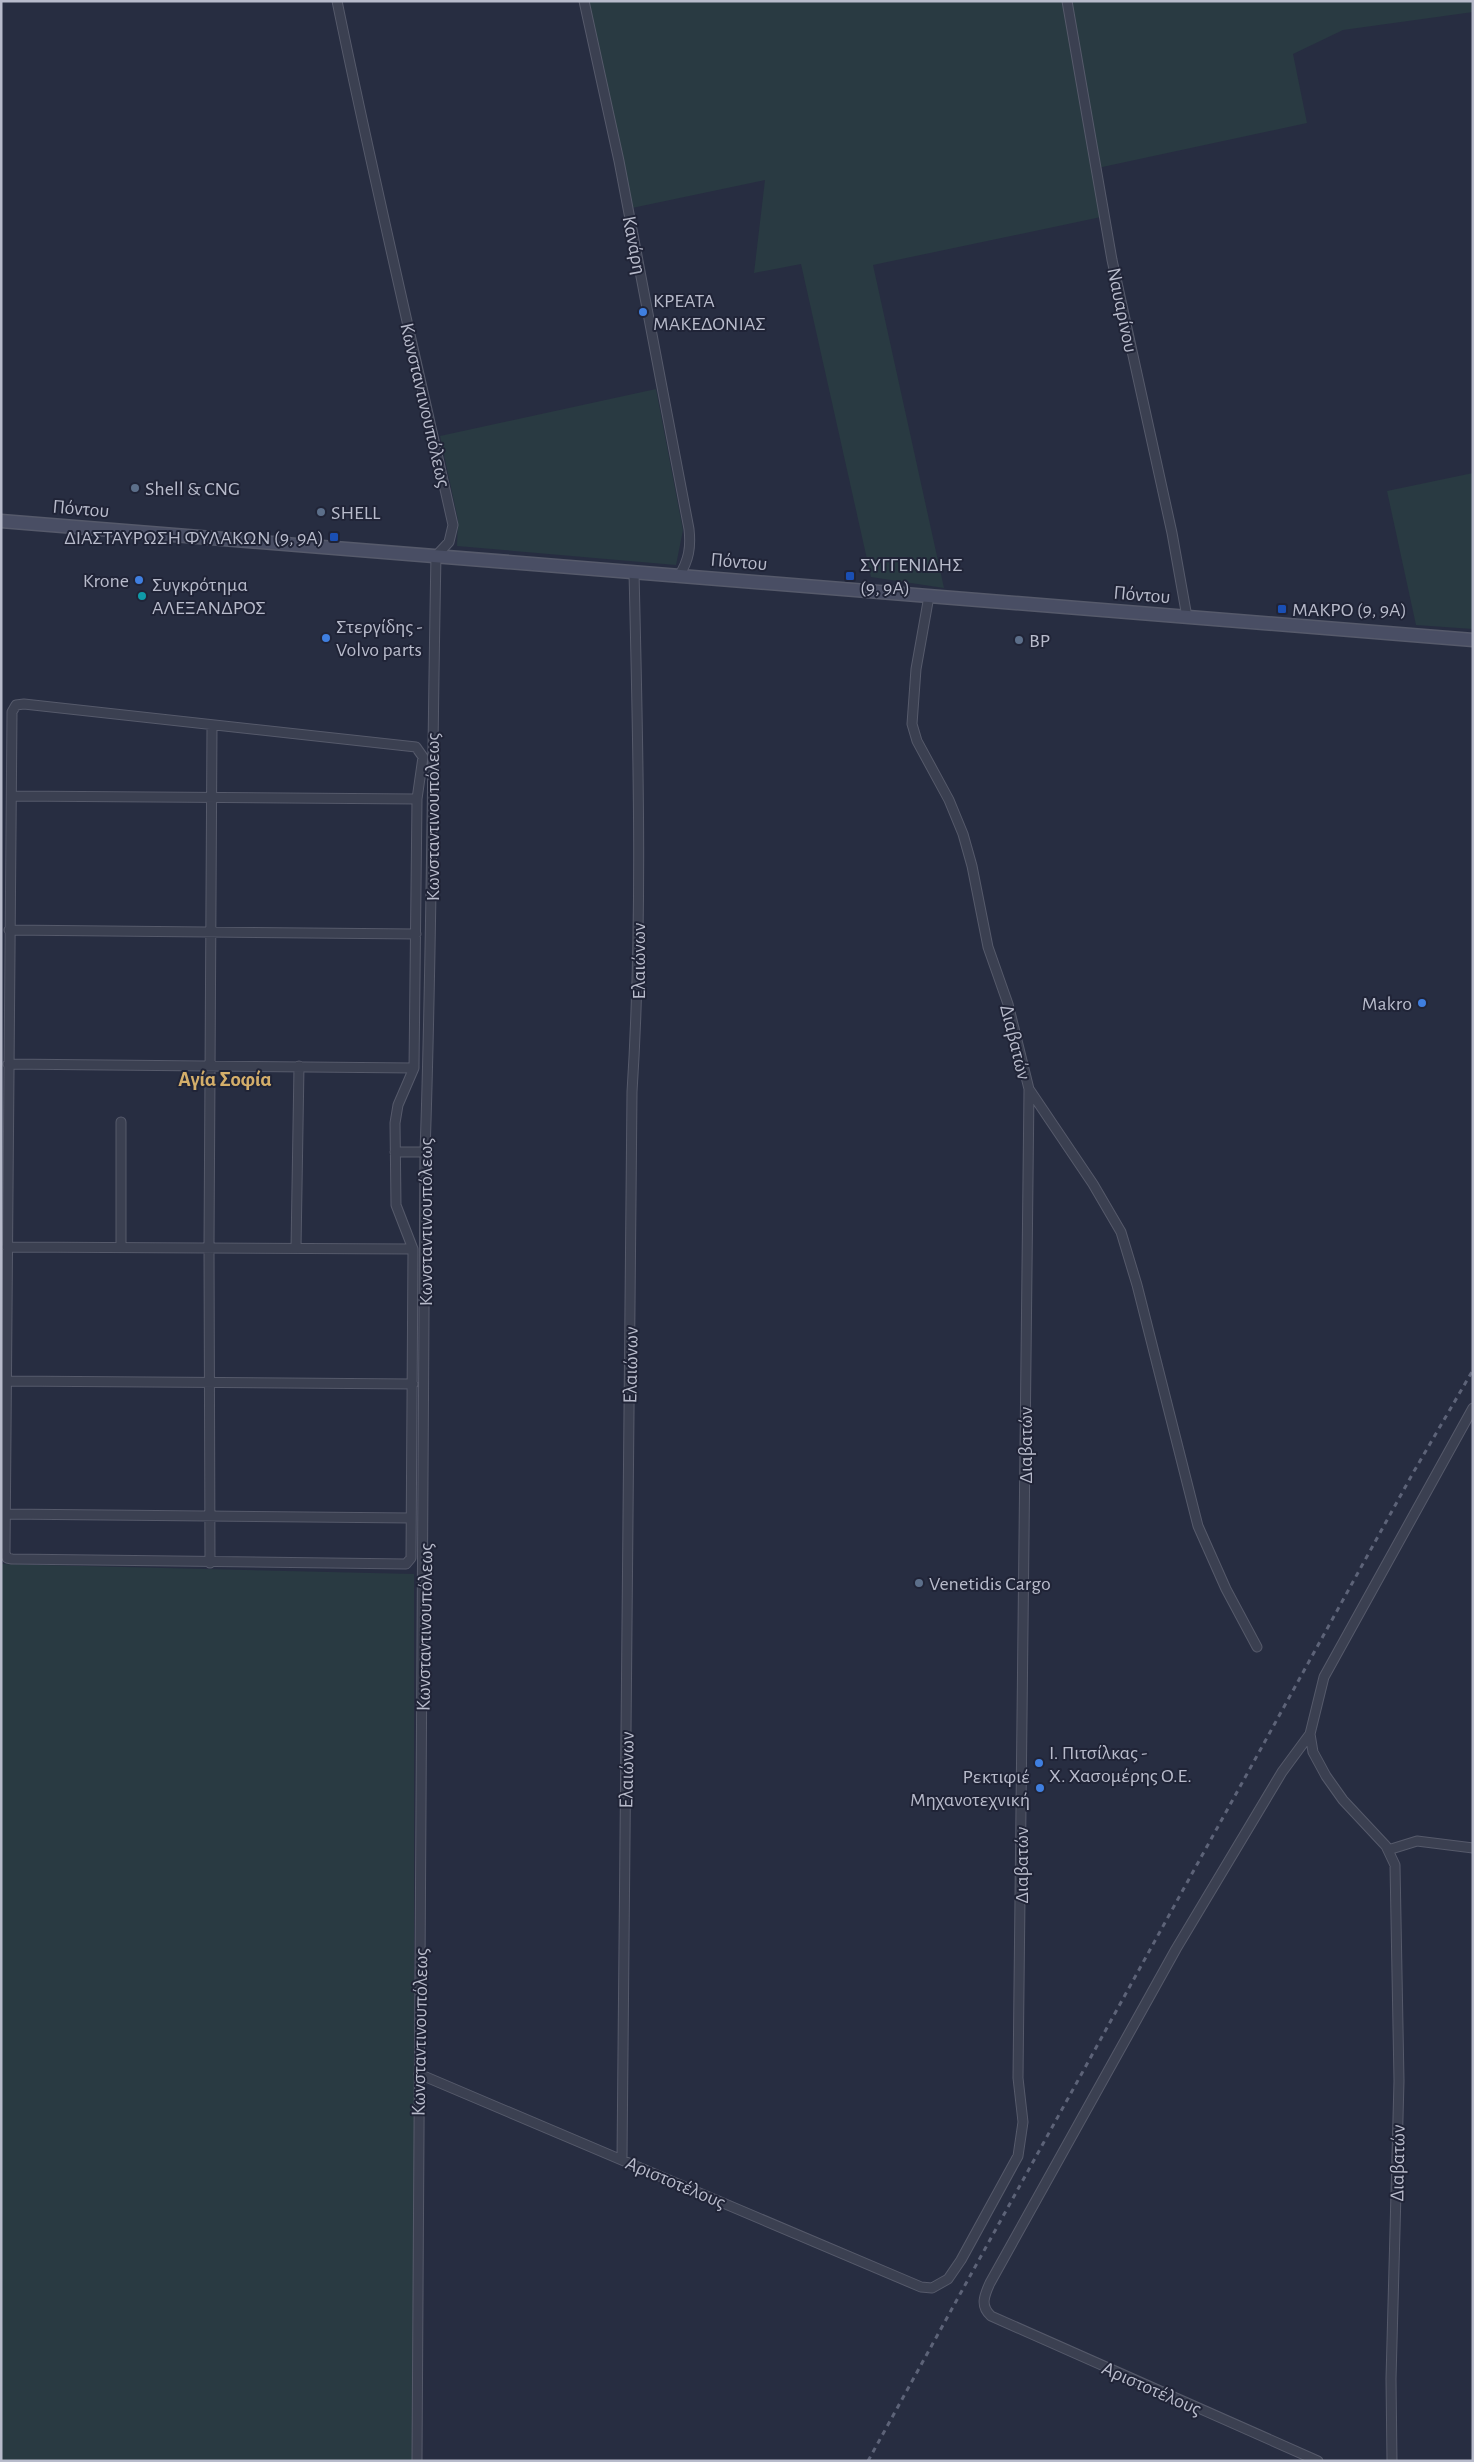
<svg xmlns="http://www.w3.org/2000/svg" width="1474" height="2462" font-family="'Alegreya Sans',sans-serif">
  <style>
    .green { fill: #293a42 }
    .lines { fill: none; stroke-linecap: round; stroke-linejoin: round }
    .street-casing { stroke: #565a6b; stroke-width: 11 }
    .secondary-casing { stroke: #565a6b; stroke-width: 15 }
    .street { stroke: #3b4051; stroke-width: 9 }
    .secondary { stroke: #494e64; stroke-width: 12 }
    .rail { stroke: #5d6378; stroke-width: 3; stroke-dasharray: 5 5; stroke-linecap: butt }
    .shop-dot { fill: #3f7fe0; stroke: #202437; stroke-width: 2 }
    .service-dot { fill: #5c6f8a; stroke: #202437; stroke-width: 2 }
    .transit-dot { fill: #1a4fb4; stroke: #202437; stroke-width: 2 }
    .culture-dot { fill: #0f9aa8; stroke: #202437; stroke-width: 2 }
    .labels { text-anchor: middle; stroke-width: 4; stroke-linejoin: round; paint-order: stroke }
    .street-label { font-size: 20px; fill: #b8bbcb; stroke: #202437 }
    .poi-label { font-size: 20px; fill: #b8bbcb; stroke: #202437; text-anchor: start }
    .neighbourhood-label { font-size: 21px; font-weight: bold; fill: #d4ae6a; stroke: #202437 }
  </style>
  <rect width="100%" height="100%" fill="#272d41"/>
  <path class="green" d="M589,1H1473V12L1343,30L1293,54L1307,123L1093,169L1101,217L873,265L944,588L871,577L801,264L754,273L765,180L632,208Z
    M656,389L683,530L676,565L457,546L458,520L440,436Z
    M1473,473V629L1416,625L1387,491Z
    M1,1564L414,1574V2461H1Z"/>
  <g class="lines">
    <defs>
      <path id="street" d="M337,1C373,177 414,350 453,525L449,542L436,556C432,755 432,954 425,1152L417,2461
        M584,1L619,161L689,529C691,547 689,560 679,576
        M1067,1L1112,260L1172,533L1187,617
        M24,704L416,747L423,757L417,799L414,1068L398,1105L395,1123L396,1205L413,1249L411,1558L406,1564L12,1559L7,1558L5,1553L12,712L16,705Z
        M12,796L417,799
        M9,930L416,934
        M8,1064L414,1068
        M1029,1089L1093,1184L1121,1232L1137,1285L1198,1526L1226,1589L1257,1647
        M395,1152H425
        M7,1247L413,1249
        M121,1247V1122
        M296,1248L299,1066
        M6,1381L413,1384
        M6,1514L411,1518
        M210,1563L209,1247L212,726
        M1310,1734L1282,1772L1176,1949L990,2283C984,2296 980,2306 991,2316L1318,2461
        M1388,1850L1417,1841L1473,1848
        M419,2074L921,2287L932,2288L948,2279L961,2260L1018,2156L1023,2122L1018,2078L1029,1089L1008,1004L988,947L972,866L963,834L949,800L917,741L912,724L916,669L929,596
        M622,2159L632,1092C643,919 638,745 634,572
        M1392,2461L1391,2379L1399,2081L1395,1865L1386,1846L1343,1800L1326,1776L1313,1752L1310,1734L1324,1677L1473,1408"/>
      <path id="secondary" d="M1,521L1473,640"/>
    </defs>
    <use href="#street" class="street-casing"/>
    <use href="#secondary" class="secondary-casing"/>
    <use href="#street" class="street"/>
    <use href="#secondary" class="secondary"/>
    <path class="rail" d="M868,2461L1413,1473L1473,1370"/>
  </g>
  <g class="shop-dot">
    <circle cx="643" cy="312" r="5"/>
    <circle cx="139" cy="580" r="5"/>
    <circle cx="326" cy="638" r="5"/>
    <circle cx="1422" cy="1003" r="5"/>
    <circle cx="1039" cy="1763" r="5"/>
    <circle cx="1040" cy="1788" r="5"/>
  </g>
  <g class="service-dot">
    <circle cx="135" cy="488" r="5"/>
    <circle cx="321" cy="512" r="5"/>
    <circle cx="1019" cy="640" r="5"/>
    <circle cx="919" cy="1583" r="5"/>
  </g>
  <g class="transit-dot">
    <rect x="329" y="532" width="10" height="10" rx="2.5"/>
    <rect x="845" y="571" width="10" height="10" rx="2.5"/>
    <rect x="1277" y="604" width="10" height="10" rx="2.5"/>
  </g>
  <circle class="culture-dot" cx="142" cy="596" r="5"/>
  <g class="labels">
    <g class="street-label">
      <text transform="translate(635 245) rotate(79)" y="7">Κανάρη</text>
      <text transform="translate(1123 310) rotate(78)" y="7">Ναυαρίνου</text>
      <text transform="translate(426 405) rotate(77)" y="7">Κωνσταντινουπόλεως</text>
      <text transform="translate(81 508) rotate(5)" y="7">Πόντου</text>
      <text transform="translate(739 561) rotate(5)" y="7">Πόντου</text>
      <text transform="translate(1142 594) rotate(5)" y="7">Πόντου</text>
      <text transform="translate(432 817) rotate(-90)" y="7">Κωνσταντινουπόλεως</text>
      <text transform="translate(638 961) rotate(-90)" y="7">Ελαιώνων</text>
      <text transform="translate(1016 1042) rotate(76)" y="7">Διαβατών</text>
      <text transform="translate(425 1222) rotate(-90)" y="7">Κωνσταντινουπόλεως</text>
      <text transform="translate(630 1365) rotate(-89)" y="7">Ελαιώνων</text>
      <text transform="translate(1025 1445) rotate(-90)" y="7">Διαβατών</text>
      <text transform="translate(424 1627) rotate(-89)" y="7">Κωνσταντινουπόλεως</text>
      <text transform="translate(626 1770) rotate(-89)" y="7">Ελαιώνων</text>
      <text transform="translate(1021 1865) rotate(-90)" y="7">Διαβατών</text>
      <text transform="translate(419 2032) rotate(-89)" y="7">Κωνσταντινουπόλεως</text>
      <text transform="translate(1397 2163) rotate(-89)" y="7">Διαβατών</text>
      <text transform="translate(676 2182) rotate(23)" y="7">Αριστοτέλους</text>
      <text transform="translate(1152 2388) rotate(24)" y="7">Αριστοτέλους</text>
    </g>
    <g class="poi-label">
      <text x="653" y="307">ΚΡΕΑΤΑ<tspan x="653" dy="23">ΜΑΚΕΔΟΝΙΑΣ</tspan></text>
      <text x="145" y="495">Shell &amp; CNG</text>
      <text x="331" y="519">SHELL</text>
      <text x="324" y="544" text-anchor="end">ΔΙΑΣΤΑΥΡΩΣΗ ΦΥΛΑΚΩΝ (9, 9Α)</text>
      <text x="860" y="571">ΣΥΓΓΕΝΙΔΗΣ<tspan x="860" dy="23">(9, 9Α)</tspan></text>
      <text x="129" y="587" text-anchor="end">Krone</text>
      <text x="152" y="591">Συγκρότημα<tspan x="152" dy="23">ΑΛΕΞΑΝΔΡΟΣ</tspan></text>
      <text x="1292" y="616">ΜΑΚΡΟ (9, 9Α)</text>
      <text x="336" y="633">Στεργίδης -<tspan x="336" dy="23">Volvo parts</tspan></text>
      <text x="1029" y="647">BP</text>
      <text x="1412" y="1010" text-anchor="end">Makro</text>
      <text x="929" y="1590">Venetidis Cargo</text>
      <text x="1049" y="1759">Ι. Πιτσίλκας -<tspan x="1049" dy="23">Χ. Χασομέρης Ο.Ε.</tspan></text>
      <text x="1030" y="1783" text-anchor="end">Ρεκτιφιέ<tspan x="1030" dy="23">Μηχανοτεχνική</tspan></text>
    </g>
    <g class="neighbourhood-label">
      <text x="225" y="1086">Αγία Σοφία</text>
    </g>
  </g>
  <rect width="1474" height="2462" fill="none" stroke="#b8bbcb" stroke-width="5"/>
</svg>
